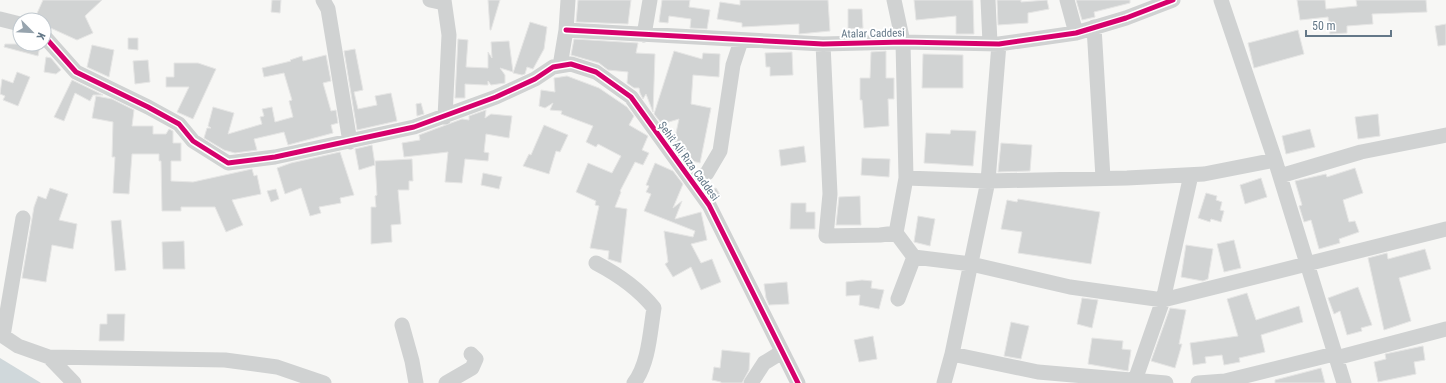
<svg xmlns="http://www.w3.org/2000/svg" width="1446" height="383" font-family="'Roboto Condensed',sans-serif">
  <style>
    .water { fill: #d0d8db }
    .building { fill: #d1d3d3; stroke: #e6e6e5 }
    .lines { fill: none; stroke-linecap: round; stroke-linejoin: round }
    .minor { stroke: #d0d2d2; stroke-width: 15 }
    .cycleway-casing { stroke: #fff; stroke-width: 8 }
    .cycleway { stroke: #d6006c; stroke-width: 5 }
    .labels { text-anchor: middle; stroke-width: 4; stroke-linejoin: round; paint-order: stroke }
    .street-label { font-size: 11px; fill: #647888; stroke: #fff }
  </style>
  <rect width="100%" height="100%" fill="#f7f7f5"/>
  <path class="water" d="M0,358L41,383H0Z"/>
  <path class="building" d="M43,0H102L85,16L93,33L77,40L44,25V20H34Z
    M272,0H281L280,13L271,12Z
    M488,0H500L491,30H490Z
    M578,0H631L628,24L576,22Z
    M662,0H690L689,7L710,10L707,29L690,28L691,19L669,16L668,23L659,22Z
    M740,0H828L830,31L799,34V24L742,27V23L717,19L720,2L740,5Z
    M914,0H973L974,34H956V16L916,20Z
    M997,0H1021V2L1047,0L1049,9L1028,13V23L998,25Z
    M1076,0H1130V3L1094,12L1095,17L1082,20Z
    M1297,0H1325L1326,9L1357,6L1356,0H1426L1427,12L1372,14L1373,24L1347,26V33L1330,34L1328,17L1300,20Z
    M848,9H862L863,28L848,29Z
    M530,22L547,27L544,49L533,69L527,67L525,74L522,75L513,73Z
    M1446,24V45L1438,46L1435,26Z
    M1298,30L1304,54L1254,68L1248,43Z
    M128,38H138V50L128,49Z
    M458,39L468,40L466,67L488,68V52L492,58L491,42L509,41L513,72L500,68L505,75V83L491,85L488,81V85H485L465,84V98H455Z
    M574,39L638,43L636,53L655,54L653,112L646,94L643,99L640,93L639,88H634L627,83L628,72L608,70L599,63L571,55Z
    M5,44H33L40,46L38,56L4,47Z
    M92,45L114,50L109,77L87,67Z
    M355,49L363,90L354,92L358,109L377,105L375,96L391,93L397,121L357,130L344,51Z
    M674,51L702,59L703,53L720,54L719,77L693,75L691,104L711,108L700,163L688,160L683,153L684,148L678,146L674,142L679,119L662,124L654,114Z
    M886,51V78H894V99H888L889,126L864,128L862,100H860V78H870L871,52Z
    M792,52L793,75L770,76V67H766L765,53Z
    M923,54L963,55V88H922Z
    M326,55L331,81L323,83L331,111L336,110L338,123L331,125L333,133L288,145L284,132L254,139L257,150L235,153L224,150L204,138L207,128H211L208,126L213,107L234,113L228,134L262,124L260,117L264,116L262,109L272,107L275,122L293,117L289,101L292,100L284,73L264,77L262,68L291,61L290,60L302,56L303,61Z
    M46,57L51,58L61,70L56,74L44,72Z
    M148,60L150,82L135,84L133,61Z
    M174,63H198L216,69L193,119L177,112L189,87H166V77H174Z
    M17,72L30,77L18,106L3,100L5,96L0,94L2,79L13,83Z
    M567,76L599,88L627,107L634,116L629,125L648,136L642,150L649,153L643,165L635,162L620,191L621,192L615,207L627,209L621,263L608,259L609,251L590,248L599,206L595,205L596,201L576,192L588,163L612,173L621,156L598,144L596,147L586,142L593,126L561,114L562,111L550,110L553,103L545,108L539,106L541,90L555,92L554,78Z
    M72,80L103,95H93L90,101L75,93L64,121L54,117Z
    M96,96L112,99L134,110L132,126H153V134H166L169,129L173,131V143H181V161H171V181L193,182L252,169L254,176L257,175L261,194L232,200L243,225L226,232L215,207H181V211H162L161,161H159V154H132L129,194L113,193L115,157H112L113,122L92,118Z
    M421,103L424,114L417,116L416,104Z
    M486,110L485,118L491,114L512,116L509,138L486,134L484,152L489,153L488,161L465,159L462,183L445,182L448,152L404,157L402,143L420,140L419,135L462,119L469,120V116Z
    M1378,114L1380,136L1358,139L1355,117Z
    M544,125L568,135L560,152L556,151L549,174L523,166L529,154L531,155Z
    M1310,129L1315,147L1286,154L1282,136Z
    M951,130L976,131L973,166L924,163L926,133L950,134Z
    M1001,143L1032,145L1030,171L998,172Z
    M372,145L375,165L359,170L355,149Z
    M804,146L806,162L781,166L779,150Z
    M340,152L354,195L340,198L341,203L319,207L321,213L310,216L301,188L285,194L277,168L291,163Z
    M862,158L890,159L889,177L861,175Z
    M412,159L413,181H409V190H398L401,224L391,225L392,242L371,244V207H376L375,196L377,195L375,161Z
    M655,163L673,171L683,184L673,208L682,201L675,219L701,212L707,240L691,244L701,263L712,259L721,282L701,290L691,267L673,277L665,264L668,262L664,231L693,237L695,231L644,211L651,194L646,192L649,186L646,185L648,180Z
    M1355,168L1363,193L1343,200L1349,222L1355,221L1359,232L1339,239L1340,243L1319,249L1311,220L1304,222L1299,206L1302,205L1295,181L1326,174L1327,177Z
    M483,173L502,177L499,189L481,185Z
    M1261,178L1267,197L1245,204L1240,185Z
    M50,188L68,194L59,220L77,224L73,249L52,245L46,282L22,278L34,207L38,196L46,199Z
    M716,188L721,196L716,199L710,191Z
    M276,189L279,199L271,202L267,191Z
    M1206,193L1217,196L1216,200L1222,202L1220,210L1224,211L1221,222L1211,219L1210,222L1198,218Z
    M860,196L861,225H836L839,197Z
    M1018,199L1100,212L1091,264L1018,253L1022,232L1001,229L1007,200L1017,202Z
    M791,203H806V212H815V229H790Z
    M918,216L935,219L930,246L914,242Z
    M121,220L126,270L115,271L111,221Z
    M1234,240L1241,268L1224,272L1217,244Z
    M184,241L185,269H163L162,242Z
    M1186,245L1213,249L1208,279L1203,281L1181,277Z
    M1425,249L1431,269L1399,278L1411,321L1384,330L1368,258L1387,253L1388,259Z
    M862,280L872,281L871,288L884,290L879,309L859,305L860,295L846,296V282Z
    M787,282L789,304L769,305L766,298L764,284Z
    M1358,287L1372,325L1361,328L1362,331L1347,335L1340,311L1334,314L1328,298Z
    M1247,293L1256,320L1299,306L1303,322L1261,335L1265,352L1239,358L1240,362L1224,365L1222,355L1205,357L1206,363L1193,365L1190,343L1238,336L1227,299Z
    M1082,298L1098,300L1092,328L1077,324Z
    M1170,308L1186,310L1179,344H1182L1175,368L1151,361Z
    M107,314H125L124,341H99L100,324H107Z
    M1011,322L1029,326L1021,359L1004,356Z
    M873,336L877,359L859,362L854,340Z
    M1092,338L1123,341L1122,349L1131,350L1128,371L1088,364Z
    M1423,346L1425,360L1414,362L1416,374L1378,382L1374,362L1386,359L1385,354Z
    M722,350L750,353L749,370L742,383H721V382L712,380L714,367L720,368Z
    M1321,368L1325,383H1275V380Z"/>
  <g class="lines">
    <path class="minor" d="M323,0L328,9L350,142
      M430,0L444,3
      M444,0L449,35L445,117
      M988,0L990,43
      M1067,0L1076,33
      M1221,0L1275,160L1344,383
      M0,19L20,24
      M1094,27L1103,178
      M566,30L823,44L903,42L999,44L1076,33L1126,18L1173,0
      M644,35L650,0
      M44,36L76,72L148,107L179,124L193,141L228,163L275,157L414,127L496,97L535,79L553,67L571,64L596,72L631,97L709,205L798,383
      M823,44L830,194L826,236L880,235L896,233L906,178L903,42L894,0
      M560,66L566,30L568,0
      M1280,176L1361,152L1446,135
      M906,178L988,181L1127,178L1204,174L1275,160
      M693,182L707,173L720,151L733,65L741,41
      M896,233L914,257L971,264L1070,287L1163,300L1446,229
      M596,263C619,275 638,288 654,308C650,332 649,363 634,383
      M898,299L914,257
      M402,325L412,361L416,383
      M0,334L18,346L49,357L225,360L277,367L324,383
      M3,336L23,218
      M952,354L1038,372L1166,383
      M49,357L74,383
      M1336,358L1446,329
      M446,383L472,368L476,359L471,354
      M751,383L764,363L782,352
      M944,383L952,354L988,181L999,44
      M1134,383L1163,300L1191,175
      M1198,383L1225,381L1334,354"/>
    <defs>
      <path id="cycleway" d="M566,30L823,44L903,42L999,44L1076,33L1126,18L1173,0
        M44,36L76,72L148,107L179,124L193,141L228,163L275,157L414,127L496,97L535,79L553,67L571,64L596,72L631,97L709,205L798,383"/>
    </defs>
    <use href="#cycleway" class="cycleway-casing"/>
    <use href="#cycleway" class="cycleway"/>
  </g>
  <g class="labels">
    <g class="street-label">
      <text transform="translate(873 33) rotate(-1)" y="4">Atalar Caddesi</text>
      <text transform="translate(689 161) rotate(54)" y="4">Şehit Ali Rıza Caddesi</text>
    </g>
  </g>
  <g transform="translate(32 32) rotate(114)"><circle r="19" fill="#ffffff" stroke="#c1c9cf"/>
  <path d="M0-3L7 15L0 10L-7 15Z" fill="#97a4ae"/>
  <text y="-6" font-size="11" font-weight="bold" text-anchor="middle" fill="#647888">K</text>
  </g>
  <path d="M1306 30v6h85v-6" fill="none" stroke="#647888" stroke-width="2"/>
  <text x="1312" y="30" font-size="12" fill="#647888" stroke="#ffffff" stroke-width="3" paint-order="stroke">50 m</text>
</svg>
